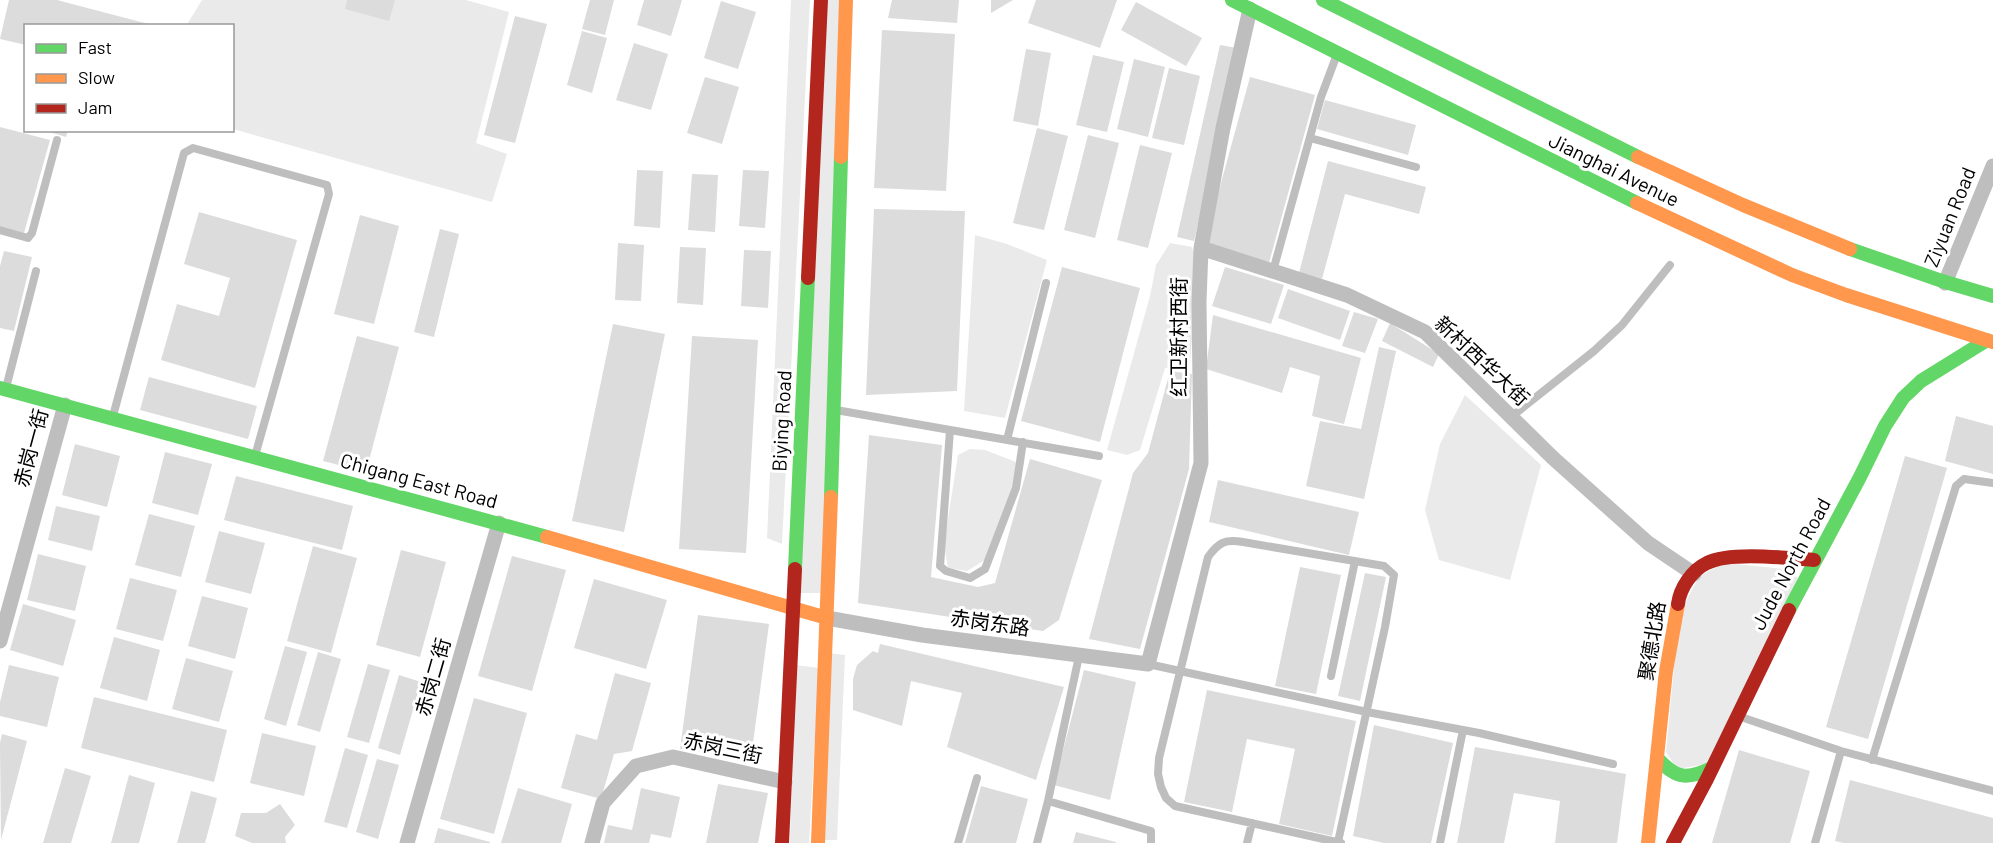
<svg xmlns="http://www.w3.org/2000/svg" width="1993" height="843" font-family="Barlow,'Noto Sans SC',sans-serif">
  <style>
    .green { fill: #eaeaea }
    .building { fill: #dcdcdc }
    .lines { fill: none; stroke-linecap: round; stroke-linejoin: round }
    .lane { stroke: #bebebe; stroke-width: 8 }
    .street { stroke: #bebebe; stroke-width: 15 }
    .fast { stroke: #63d668; stroke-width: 14 }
    .slow { stroke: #ff974d; stroke-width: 14 }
    .jam { stroke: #b3261e; stroke-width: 14 }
    .labels { text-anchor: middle; stroke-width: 6; stroke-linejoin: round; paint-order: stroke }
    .street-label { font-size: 20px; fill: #000; stroke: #fff }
  </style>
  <rect width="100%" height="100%" fill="#fff"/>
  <path class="green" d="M202,0H466L509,12L476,143L507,154L492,202L233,129L232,26H186Z
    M791,0H810L782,544L767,538Z
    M825,0H843L821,593H799Z
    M975,235L1007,244L1047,260L1005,418L964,411Z
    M1170,243L1192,247L1198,269L1190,364L1165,368L1140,450L1127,455L1107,450L1150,296L1156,265Z
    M1465,395L1541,465L1510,580L1439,560L1425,510L1440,444Z
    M970,449L985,450L1016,462L1013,486L985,560L967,571L948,568L944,544L958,455Z
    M1725,563L1784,569L1798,578L1707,764L1677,769L1666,752L1679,615L1699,576Z
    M829,653L845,655L837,840H823Z
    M795,665L819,668L809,843H790Z"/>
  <path class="building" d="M9,0H57L156,26H26V45L0,39Z
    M347,0H395L389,21L345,9Z
    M590,0H614L605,35L582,29Z
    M644,0H682L671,36L637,25Z
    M892,0H959L957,23L888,18Z
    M991,0H1013L991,13Z
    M1036,0H1117L1100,48L1028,23Z
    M721,1L756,12L738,69L704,58Z
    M1136,2L1202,38L1186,66L1121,30Z
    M515,16L547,24L515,143L484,135Z
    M882,30L955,34L946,191L874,188Z
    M582,31L607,38L592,93L567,85Z
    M634,43L668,54L651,110L616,100Z
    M1220,45L1237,48L1194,241L1177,237Z
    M1026,49L1051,53L1038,126L1013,121Z
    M1093,55L1124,62L1107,132L1076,125Z
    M1134,59L1165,67L1148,137L1117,129Z
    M1169,68L1200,76L1184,145L1152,138Z
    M705,77L739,87L722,144L687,133Z
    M1250,77L1315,95L1269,263L1204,245Z
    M1325,100L1416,125L1408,155L1317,129Z
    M0,127L50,140L24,233L0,226Z
    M1037,128L1068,136L1044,230L1013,223Z
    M43,130H68L66,137Z
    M1088,135L1119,143L1095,238L1064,230Z
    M1140,145L1172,153L1148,248L1117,240Z
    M1328,161L1426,187L1419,214L1345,194L1322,279L1299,273Z
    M637,170L663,171L660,228L634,226Z
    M743,170L769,171L765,228L739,226Z
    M692,174L718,175L715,232L688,230Z
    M874,209L965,211L957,391L866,395Z
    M199,212L297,240L255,388L161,360L177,304L219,316L230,278L184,264Z
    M360,215L399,226L374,324L334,314Z
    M440,229L459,234L434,337L414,332Z
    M618,243L644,245L641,301L615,300Z
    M680,247L706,248L703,305L677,303Z
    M744,250L771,251L768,308L741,306Z
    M4,251L32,257L14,331L0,328V266Z
    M1062,267L1140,288L1100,442L1021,421Z
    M1225,267L1284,285L1271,324L1212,306Z
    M1288,289L1350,311L1340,340L1278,318Z
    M1354,312L1378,319L1365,353L1342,346Z
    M1213,315L1361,358L1344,424L1312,416L1320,376L1290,367L1282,393L1206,369Z
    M1390,323L1439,354L1433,367L1382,341Z
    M613,324L665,334L624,532L572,521Z
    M357,336L399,347L366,472L323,461Z
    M692,336L758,340L746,553L679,549Z
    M1379,347L1396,351L1364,499L1306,486L1320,421L1361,429Z
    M1170,371L1192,374L1189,469L1140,649L1089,639L1133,473L1148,453Z
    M149,377L257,406L248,439L140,410Z
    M1956,416L1993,426V474L1945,461Z
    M869,435L942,445L931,577L978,587L995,583L1030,459L1102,480L1059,620L1043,631L858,603Z
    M75,444L120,456L107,507L62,495Z
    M165,452L212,464L198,515L152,503Z
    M1905,456L1947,468L1868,739L1826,727Z
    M236,476L353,506L342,550L224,520Z
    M1218,480L1359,512L1349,555L1209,522Z
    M56,506L100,516L92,551L48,540Z
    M149,514L195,526L181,577L135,565Z
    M219,531L265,543L251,594L205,582Z
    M313,546L357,558L331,653L287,641Z
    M401,550L446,562L420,657L376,645Z
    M38,554L86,566L75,611L27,600Z
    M512,556L566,570L532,691L478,676Z
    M1300,567L1341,575L1316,694L1275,686Z
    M1365,573L1386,577L1360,701L1338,696Z
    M130,578L177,590L163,641L116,629Z
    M594,579L667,600L646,669L574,648Z
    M202,596L248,608L235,659L188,646Z
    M23,604L76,620L63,666L10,650Z
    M698,615L769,624L751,758L680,749Z
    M114,637L160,650L147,701L100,688Z
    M880,644L1064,687L1036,780L947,747L962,693L911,681L902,726L853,710V679L857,665L873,651L878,653Z
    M285,646L307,652L286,726L264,719Z
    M318,652L341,659L320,732L297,725Z
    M186,658L233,671L219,722L172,709Z
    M368,664L390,670L369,743L347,737Z
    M9,665L59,677L47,727L0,716V702Z
    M1084,670L1136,682L1110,800L1054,785Z
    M615,673L651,683L632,751L614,754L601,799L561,788L576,734L597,740Z
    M399,675L421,682L400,755L378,748Z
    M1207,690L1356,721L1332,836L1279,824L1295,749L1247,739L1232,812L1184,802Z
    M94,697L227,730L214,782L81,748Z
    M474,698L527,713L494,834L440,819Z
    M1374,725L1453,743L1431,843H1384L1353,836Z
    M262,733L316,746L304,796L250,783Z
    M2,734L27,741L1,840L0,743Z
    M1475,747L1626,774L1617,843H1555L1560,801L1514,793L1504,843H1457Z
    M345,748L368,755L347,828L324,822Z
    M1739,750L1810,771L1790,843H1712Z
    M377,759L399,765L378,839L356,832Z
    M65,768L91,776L71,843H43Z
    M129,775L155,783L146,817L139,843H111Z
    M1850,780L1993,818V843H1844L1835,841Z
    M718,784L768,793L758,843H706Z
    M981,786L1028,799L1016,843H965Z
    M518,788L572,804L561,843H501Z
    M641,788L680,797L671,838L651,834L649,843H604L608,825L632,830Z
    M191,791L217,798L208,832L205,843H177Z
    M280,804L295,825L285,837L286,843H252L235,836L241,813H266Z
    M438,828L490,842V843H434Z
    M1076,832L1116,842V843H1073Z"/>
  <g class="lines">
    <path class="lane" d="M1310,138L1416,167
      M0,230L28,238L32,233L57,140
      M1273,271L1321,97L1336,57
      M6,388L36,271
      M836,410L1099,456
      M113,416L184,153L193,148L327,185L329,194L255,456
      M1511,417L1594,351L1622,325L1670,265
      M950,430L940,566L946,571L970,578L985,569L1016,488L1023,442
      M1007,440L1046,283
      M1148,664L1367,712L1479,733L1613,764
      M1331,676L1355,561
      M1738,716L1841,751L1993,791
      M1872,760L1956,486L1964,479L1993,483
      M1048,801L1151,831V843
      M1338,842L1385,627L1394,575L1384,566L1243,542C1225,539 1219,542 1208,557L1159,758L1158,774L1161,787L1166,798L1175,806L1341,843
      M958,843L977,778
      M1037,843L1048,801L1079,656
      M1247,843L1252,823
      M1440,843L1463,730
      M1815,843L1841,751"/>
    <path class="street" d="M1201,248L1347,295L1425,332L1553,458L1648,543L1694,574
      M1945,283L1993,166
      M827,618L922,635L1148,664L1201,463L1199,302L1201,248L1223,128L1250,9
      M0,641L65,405
      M407,843L499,523
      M592,843L603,803L636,766L673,757L785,782"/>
    <path class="fast" d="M1232,0L1637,203
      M1323,0L1638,157
      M1850,249L1942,281L1993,296
      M0,388L547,537
      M831,497L841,157
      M795,569L808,278
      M1789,610L1860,477L1885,426L1903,398L1921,381L1987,340
      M1657,758C1676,779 1687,780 1712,768"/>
    <path class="slow" d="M841,157L846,0
      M1638,157L1743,205L1850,249
      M1637,203L1792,275L1846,295L1993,342
      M547,537L827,618
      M818,843L831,497
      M1648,843L1666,671L1678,604"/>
    <path class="jam" d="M808,278L821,0
      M1678,604C1680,588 1692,570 1707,563C1730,551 1787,558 1814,560
      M782,843L795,569
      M1673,843L1707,779L1789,610"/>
  </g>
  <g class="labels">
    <g class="street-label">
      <text transform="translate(1614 170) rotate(26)" y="7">Jianghai Avenue</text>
      <text transform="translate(1950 217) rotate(-68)" y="7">Ziyuan Road</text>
      <text transform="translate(1179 337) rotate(-90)" y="7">红卫新村西街</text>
      <text transform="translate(1482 361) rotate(43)" y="7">新村西华大街</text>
      <text transform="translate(782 421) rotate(-87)" y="7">Biying Road</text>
      <text transform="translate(31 448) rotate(-75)" y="7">赤岗一街</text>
      <text transform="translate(419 481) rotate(15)" y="7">Chigang East Road</text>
      <text transform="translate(1791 564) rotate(-62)" y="7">Jude North Road</text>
      <text transform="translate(990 623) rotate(8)" y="7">赤岗东路</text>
      <text transform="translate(1652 641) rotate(-81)" y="7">聚德北路</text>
      <text transform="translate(433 677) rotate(-74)" y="7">赤岗二街</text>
      <text transform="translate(723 748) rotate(12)" y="7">赤岗三街</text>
    </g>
  </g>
  <rect x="24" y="24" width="210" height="108" fill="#ffffff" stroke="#999999" stroke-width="1.5"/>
  <rect x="36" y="44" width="30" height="9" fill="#63d668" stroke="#999999" stroke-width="1.5"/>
  <text x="78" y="54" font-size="18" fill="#000000">Fast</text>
  <rect x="36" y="74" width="30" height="9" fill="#ff974d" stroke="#999999" stroke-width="1.5"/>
  <text x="78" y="84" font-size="18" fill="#000000">Slow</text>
  <rect x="36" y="104" width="30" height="9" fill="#b3261e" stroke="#999999" stroke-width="1.5"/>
  <text x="78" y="114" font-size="18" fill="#000000">Jam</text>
</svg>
